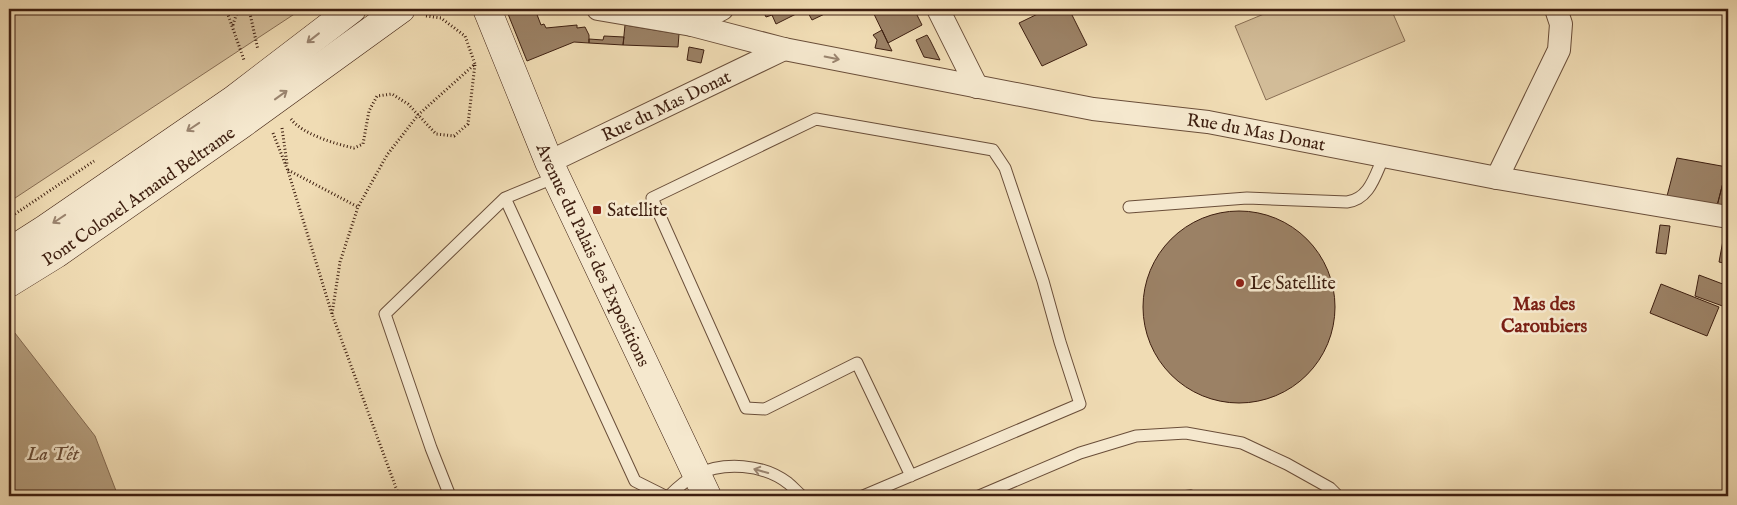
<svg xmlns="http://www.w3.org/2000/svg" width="1737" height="505" font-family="'IM FELL English',serif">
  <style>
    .green { fill: #d2bc98; stroke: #886e54 }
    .water { fill: #b39c7c; stroke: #846a51 }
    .building { fill: #9b8165; stroke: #3e1f10 }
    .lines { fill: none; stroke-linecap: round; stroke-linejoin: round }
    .service-casing { stroke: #6a4e39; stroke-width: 13 }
    .minor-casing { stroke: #6a4e39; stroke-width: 24 }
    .secondary-casing { stroke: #3e1f10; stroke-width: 29 }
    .path { stroke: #3e1f10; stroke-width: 3; stroke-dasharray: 1 2.5; stroke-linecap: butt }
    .service { stroke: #f5e8ce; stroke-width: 11 }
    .minor { stroke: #f5e8ce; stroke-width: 22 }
    .secondary { stroke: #f5e8ce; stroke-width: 28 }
    .oneway { stroke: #9a846f }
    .poi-dot { fill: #8f2418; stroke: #f5e8ce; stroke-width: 2 }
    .labels { text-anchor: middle; stroke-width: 5; stroke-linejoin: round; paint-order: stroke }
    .street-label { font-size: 18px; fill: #3e1f10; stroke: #f5e8ce }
    .poi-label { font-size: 18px; fill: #3e1f10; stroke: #f5e8ce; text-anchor: start }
    .neighbourhood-label { font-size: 19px; font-weight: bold; fill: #7a1f14; stroke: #f5e8ce }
    .water-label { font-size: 19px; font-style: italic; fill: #674b36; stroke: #f5e8ce }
  </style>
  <rect width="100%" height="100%" fill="#f0dcb4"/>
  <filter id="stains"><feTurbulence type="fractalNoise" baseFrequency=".004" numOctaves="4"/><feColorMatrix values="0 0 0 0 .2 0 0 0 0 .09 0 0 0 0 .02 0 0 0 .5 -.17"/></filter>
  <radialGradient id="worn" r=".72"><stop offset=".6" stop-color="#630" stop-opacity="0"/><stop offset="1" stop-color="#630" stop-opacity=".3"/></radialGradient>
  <path class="green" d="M9,9H302L9,202Z
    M1276,9H1391L1405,41L1266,100L1235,26Z"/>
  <path class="water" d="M9,320L11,328L95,436L118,496H9Z"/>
  <path class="building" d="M506,9L536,12L541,25L544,24L546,28L577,25V28L585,27L589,35V43L574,42L527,61Z
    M762,9H806L776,24L772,15L766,17Z
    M806,9H835L812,20Z
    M874,9H914L922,25L888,43L872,10Z
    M1048,9H1069L1087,45L1042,66L1019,23Z
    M625,25L679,34L678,47L623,45Z
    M882,30L888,43L892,51L875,48L877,40L873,35Z
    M927,35L930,40L940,60L924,57L916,40Z
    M604,36L624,37L623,45L589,43V39L603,40Z
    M689,47L704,50L701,63L687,60Z
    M1677,158L1727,167L1717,206L1667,196Z
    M1727,167H1728V208L1717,206Z
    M1143 307a96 96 0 1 1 192 0a96 96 0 1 1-192 0Z
    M1660,225L1670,226L1666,254L1656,253Z
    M1724,235L1728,236V264L1719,262Z
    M1699,275L1728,286V308L1695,296Z
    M1661,284L1719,307L1707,336L1650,313Z
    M1191,490L1218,496H1129L1131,495Z"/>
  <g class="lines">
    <defs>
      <path id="service" d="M505,198L635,481L665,496
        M1129,207L1247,198L1347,202C1370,199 1375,175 1384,156
        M450,496L431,448L385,314L505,198L556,177
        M669,496C677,488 686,480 696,475C724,461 763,464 788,483C793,487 797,492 802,496
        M863,496L1080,404L1060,342L1043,281L1005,168L993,150L816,119L652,198L746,408L765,409L857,363L911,476
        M979,496L1080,453L1136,436L1186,433L1242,443L1287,464L1330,488L1338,496"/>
      <g id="minor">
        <path id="s1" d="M598,9L692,25L784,49L1093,109L1208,122L1497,178L1728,217"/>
        <path d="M938,9L977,87"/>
        <path d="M692,25L722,9"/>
        <path id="s2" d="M549,162L784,49"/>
        <path d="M1497,178L1559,50L1561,24L1556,9"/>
      </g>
      <g id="secondary">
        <path id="s3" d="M487,9L549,162L707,496"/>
        <path d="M9,252L45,229L233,100L352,9"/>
        <path id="s4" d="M9,283L56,254L242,124L401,9"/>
      </g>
    </defs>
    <use href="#service" class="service-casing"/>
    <use href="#minor" class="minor-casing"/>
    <use href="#secondary" class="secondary-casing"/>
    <path class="path" d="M226,9L244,60
      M249,9L258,50
      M233,25L238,9
      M291,119C302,134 335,144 354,148L363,144L369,111L377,96L392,94L408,104L436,134L454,136L468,124L475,64
      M282,128L287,164
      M273,133L288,171L332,314L399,496
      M288,170L358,207
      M12,216L94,161
      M332,314L340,262L358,207L387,155L418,115L475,64L465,36L441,18L426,16"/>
    <use href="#service" class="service"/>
    <use href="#minor" class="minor"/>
    <use href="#secondary" class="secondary"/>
  </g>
  <defs><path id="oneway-shaft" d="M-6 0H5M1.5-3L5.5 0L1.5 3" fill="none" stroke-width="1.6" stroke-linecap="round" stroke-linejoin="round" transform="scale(1.25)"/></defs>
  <g class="oneway">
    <use href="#oneway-shaft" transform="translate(313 38) rotate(142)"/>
    <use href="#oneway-shaft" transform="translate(832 58) rotate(11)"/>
    <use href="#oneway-shaft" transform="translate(281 95) rotate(-36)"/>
    <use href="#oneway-shaft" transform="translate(193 127) rotate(146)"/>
    <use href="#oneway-shaft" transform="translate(59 219) rotate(146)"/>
    <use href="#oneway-shaft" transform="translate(761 471) rotate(-164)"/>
  </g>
  <g class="poi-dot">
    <rect x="592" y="205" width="10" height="10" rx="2.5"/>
    <circle cx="1240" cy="283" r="5"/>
  </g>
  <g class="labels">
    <g class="street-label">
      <text dy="6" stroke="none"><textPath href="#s2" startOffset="130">Rue du Mas Donat</textPath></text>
      <text dy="6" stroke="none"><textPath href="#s1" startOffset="670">Rue du Mas Donat</textPath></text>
      <text dy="6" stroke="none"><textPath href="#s4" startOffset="156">Pont Colonel Arnaud Beltrame</textPath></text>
      <text dy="6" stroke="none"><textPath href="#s3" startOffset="268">Avenue du Palais des Expositions</textPath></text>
    </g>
    <g class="poi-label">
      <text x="607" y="216">Satellite</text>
      <text x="1250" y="289">Le Satellite</text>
    </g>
    <g class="neighbourhood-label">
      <text x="1544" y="310">Mas des<tspan x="1544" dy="22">Caroubiers</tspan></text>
    </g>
    <g class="water-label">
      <text x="53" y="460">La Têt</text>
    </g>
  </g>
  <rect width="1737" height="505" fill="none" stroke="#f0dcb4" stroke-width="30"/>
  <rect x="10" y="10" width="1717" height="485" fill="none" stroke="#3e1f10" stroke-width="2.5"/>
  <rect x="15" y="15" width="1707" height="475" fill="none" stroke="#3e1f10"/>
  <rect width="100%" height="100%" filter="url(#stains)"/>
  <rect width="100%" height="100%" fill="url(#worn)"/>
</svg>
